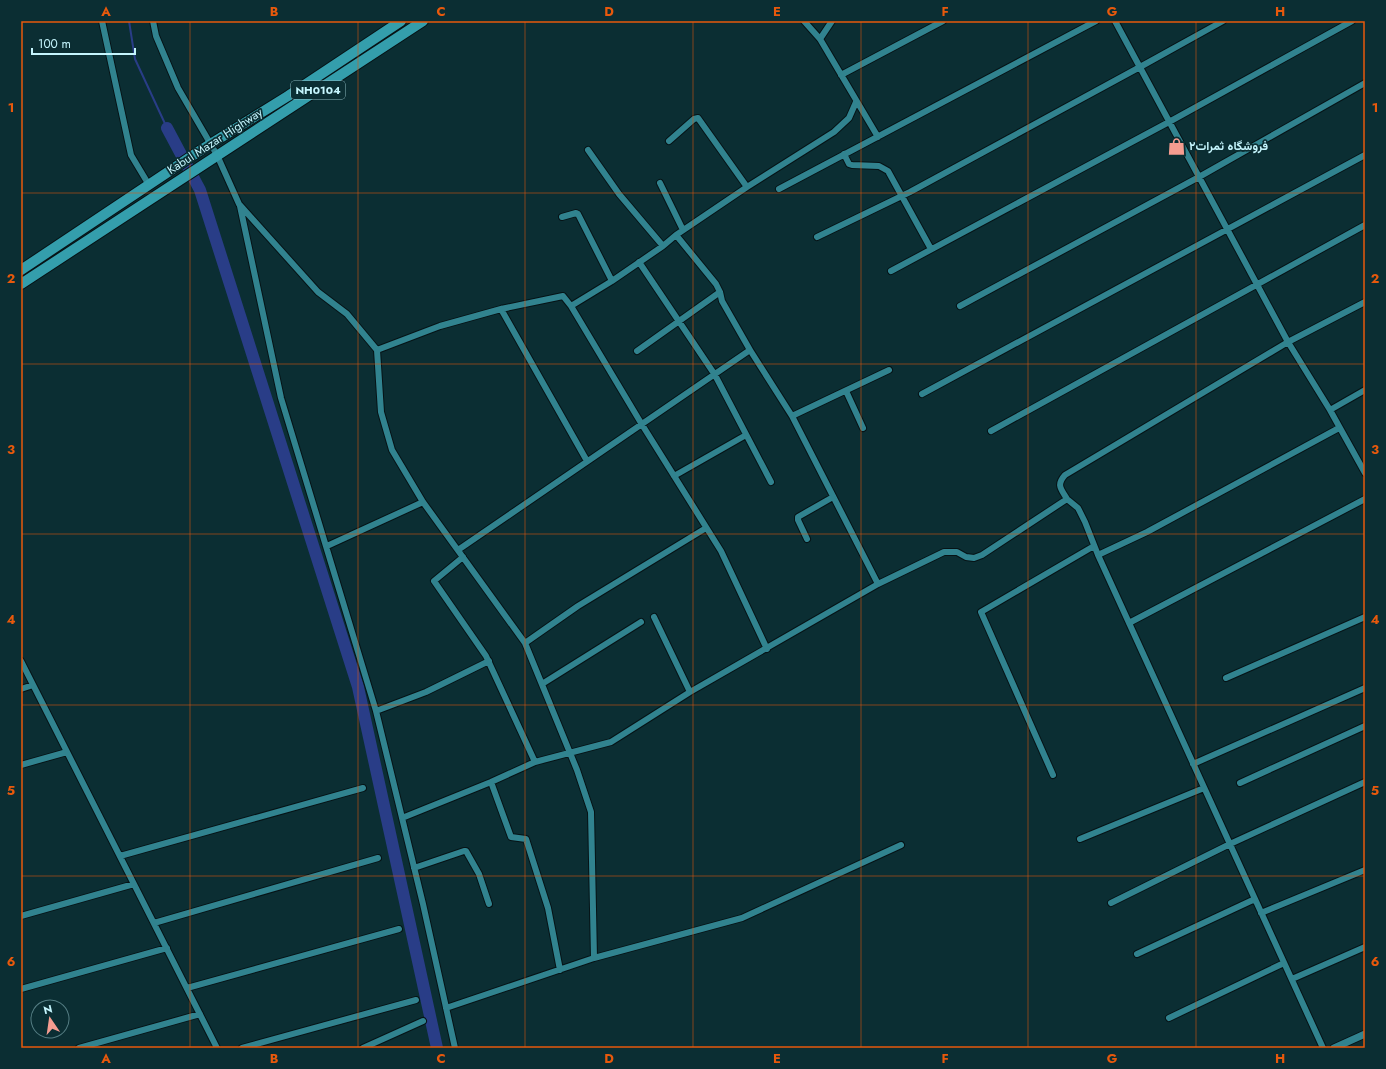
<svg xmlns="http://www.w3.org/2000/svg" width="1386" height="1069" font-family="Jost,Vazirmatn,sans-serif">
  <style>
    .lines { fill: none; stroke-linecap: round; stroke-linejoin: round }
    .stream { stroke: #293d87; stroke-width: 2 }
    .river { stroke: #293d87; stroke-width: 12 }
    .minor-casing { stroke: #061316; stroke-width: 8 }
    .tertiary-casing { stroke: #061316; stroke-width: 9 }
    .trunk-casing { stroke: #061316; stroke-width: 12 }
    .minor { stroke: #31838f; stroke-width: 6 }
    .tertiary { stroke: #31838f; stroke-width: 7 }
    .trunk { stroke: #349eac; stroke-width: 10 }
    .grid { fill: none; stroke: #e8590c; stroke-width: 1; stroke-opacity: 0.55 }
    .labels { text-anchor: middle; stroke-width: 3.5; stroke-linejoin: round; paint-order: stroke }
    .shield { fill: #0b2e33; stroke: #8db9c0; stroke-width: 1 }
    .shield-label { font-size: 11px; font-weight: bold; fill: #c5f5fd }
    .street-label { font-size: 12px; fill: #c5f5fd; stroke: #0b2e33 }
    .poi-label { font-size: 12px; font-weight: bold; fill: #c5f5fd; stroke: #0b2e33; text-anchor: start }
    .neatline { fill: none; stroke: #e8590c; stroke-width: 1.5 }
    .grid-label { font-size: 13px; text-anchor: middle; font-weight: bold; fill: #e8590c }
  </style>
  <rect width="100%" height="100%" fill="#0b2e33"/>
  <g class="lines">
    <path class="stream" d="M129,21L135,59L167,128"/>
    <path class="river" d="M167,128L200,190L358,687L437,1048"/>
    <defs>
      <path id="minor" d="M102,21L131,155L149,185
        M153,21L156,36L178,88L217,155L239,204L318,292L347,314L377,350L381,412L392,450L423,502L525,643L577,770L591,812L594,958L446,1008
        M804,21L820,39L878,137
        M1115,21L1288,342L1330,410L1365,473
        M820,39L832,21
        M841,75L943,21
        M669,141L694,119L698,118L747,187
        M588,150L619,194L663,246
        M844,154L849,164L852,165L879,166L888,171L931,249
        M660,183L683,230
        M779,189L1096,21
        M240,206L281,398L376,711L423,904L455,1048
        M562,217L576,213L578,214L612,281
        M676,235L716,284L720,292L722,301L750,350L792,416L878,584
        M817,237L910,192L1140,67L1223,21
        M639,262L715,375L771,482
        M891,271L1169,122L1352,21
        M571,306L612,281L663,246L676,235L747,187L834,132L849,118L856,102
        M960,306L1199,177L1365,83
        M501,309L587,461
        M377,350L440,326L501,309L563,296L571,306L641,423L721,551L767,649
        M637,351L720,292
        M846,391L863,428
        M922,394L1365,155
        M1330,410L1365,390
        M792,416L889,370
        M991,431L1365,225
        M674,476L746,435
        M1067,499L1078,508L1085,522L1098,555L1323,1048
        M807,539L798,520V517L833,497
        M327,546L423,502
        M458,550L750,350
        M1098,555L1147,532L1339,428
        M463,557L434,581L486,656L535,762
        M654,617L690,692
        M1129,623L1365,499
        M525,643L578,606L706,528
        M21,661L217,1048
        M1226,678L1365,617
        M542,684L641,622
        M21,689L33,685
        M376,711L426,692L489,661
        M1193,764L1365,688
        M21,765L67,752
        M1053,775L981,612L1094,546
        M491,782L511,837L526,839L548,908L560,970
        M1240,783L1365,726
        M402,818L491,782L535,762L611,742L690,692L878,584L944,552H957L966,557L974,558L982,555L1067,499C1061,489 1056,485 1065,475L1288,342L1365,302
        M1080,839L1204,788
        M120,856L363,788
        M414,868L464,851H466L479,874L489,904
        M1111,903L1230,844L1365,782
        M1261,913L1365,870
        M21,916L134,884
        M154,923L378,858
        M1137,954L1255,899
        M594,958L742,918L901,845
        M1292,979L1365,947
        M187,988L399,929
        M21,989L167,948
        M1169,1018L1284,963
        M79,1048L200,1014
        M242,1048L416,1000
        M363,1048L423,1021"/>
      <path id="tertiary" d="M1334,1048L1365,1034"/>
      <path id="trunk" d="M21,270L204,148L288,96L401,21
        M21,284L423,21"/>
    </defs>
    <use href="#minor" class="minor-casing"/>
    <use href="#tertiary" class="tertiary-casing"/>
    <use href="#trunk" class="trunk-casing"/>
    <use href="#minor" class="minor"/>
    <use href="#tertiary" class="tertiary"/>
    <use href="#trunk" class="trunk"/>
  </g>
  <path class="grid" d="M190,21V1048M358,21V1048M525,21V1048M693,21V1048M861,21V1048M1028,21V1048M1196,21V1048M21,193H1365M21,364H1365M21,534H1365M21,705H1365M21,876H1365"/>
  <defs>
    <symbol id="shop-bare" viewBox="-9 -9 18 18"><path d="M-5-2.5h2.3a2.7 3.5 0 0 1 5.4 0H5L5.5 6h-11ZM-1.5-2.5h3a1.5 2.3 0 0 0-3 0Z" fill="#f59c90" stroke="#0b2e33" stroke-width="2.5" paint-order="stroke"/></symbol>
  </defs>
  <g fill-rule="evenodd">
    <use href="#shop-bare" x="1164" y="134" width="25" height="25"/>
  </g>
  <g class="labels">
    <rect class="shield" x="291" y="81" width="54" height="18" rx="3"/>
    <g class="shield-label">
      <text x="318" y="94">NH0104</text>
    </g>
    <g class="street-label">
      <text transform="translate(215 141) rotate(-33)" y="4">Kabul Mazar Highway</text>
    </g>
    <g class="poi-label">
      <text x="1189" y="150">فروشگاه ثمرات٢</text>
    </g>
  </g>
  <rect width="1386" height="1069" fill="none" stroke="#0b2e33" stroke-width="44"/>
  <g transform="translate(50 1019) rotate(347)"><circle r="19" fill="#0b2e33" stroke="#557e84"/>
  <path d="M0-3L7 15L0 10L-7 15Z" fill="#f59c90"/>
  <text y="-6" font-size="11" font-weight="bold" text-anchor="middle" fill="#c5f5fd">N</text>
  </g>
  <path d="M32 48v6h103v-6" fill="none" stroke="#c5f5fd" stroke-width="2"/>
  <text x="38" y="48" font-size="12" fill="#c5f5fd" stroke="#0b2e33" stroke-width="3" paint-order="stroke">100 m</text>
  <rect x="22" y="22" width="1342" height="1025" class="neatline"/>
  <g class="grid-label">
    <text x="106" y="16">A</text>
    <text x="274" y="16">B</text>
    <text x="441" y="16">C</text>
    <text x="609" y="16">D</text>
    <text x="777" y="16">E</text>
    <text x="945" y="16">F</text>
    <text x="1112" y="16">G</text>
    <text x="1280" y="16">H</text>
    <text x="11" y="112">1</text>
    <text x="1375" y="112">1</text>
    <text x="11" y="283">2</text>
    <text x="1375" y="283">2</text>
    <text x="11" y="454">3</text>
    <text x="1375" y="454">3</text>
    <text x="11" y="624">4</text>
    <text x="1375" y="624">4</text>
    <text x="11" y="795">5</text>
    <text x="1375" y="795">5</text>
    <text x="11" y="966">6</text>
    <text x="1375" y="966">6</text>
    <text x="106" y="1063">A</text>
    <text x="274" y="1063">B</text>
    <text x="441" y="1063">C</text>
    <text x="609" y="1063">D</text>
    <text x="777" y="1063">E</text>
    <text x="945" y="1063">F</text>
    <text x="1112" y="1063">G</text>
    <text x="1280" y="1063">H</text>
  </g>
</svg>
